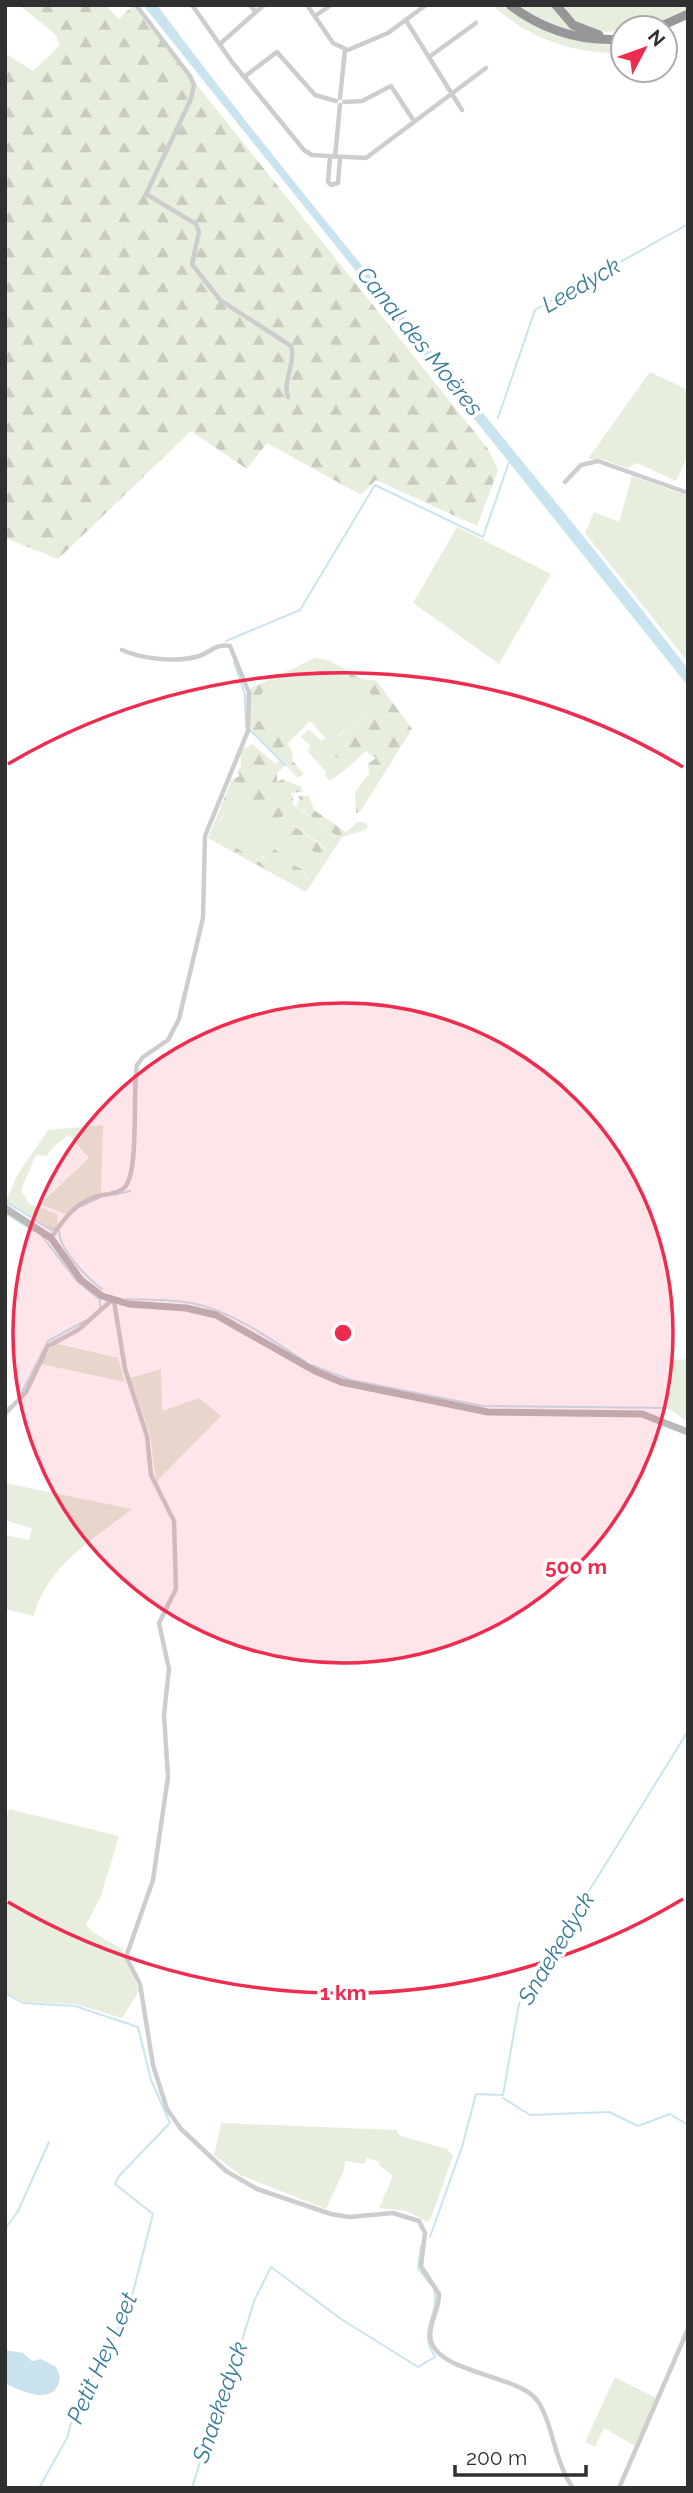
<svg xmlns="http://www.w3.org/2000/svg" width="693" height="2493" font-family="Raleway,sans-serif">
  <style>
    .green { fill: #e8eede }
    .forest { fill: url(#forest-firs) }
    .water { fill: #c9e4ee }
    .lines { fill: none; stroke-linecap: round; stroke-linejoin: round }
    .stream { stroke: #c9e4ee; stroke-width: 2 }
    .minor { stroke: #cdcdcd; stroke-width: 4.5 }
    .secondary { stroke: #bababa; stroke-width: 7 }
    .motorway { stroke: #979797; stroke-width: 9 }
    .ring { fill: none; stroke: #ed2c4f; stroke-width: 3.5 }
    .labels { text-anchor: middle; stroke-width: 7; stroke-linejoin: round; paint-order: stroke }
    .water-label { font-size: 23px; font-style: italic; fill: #397d97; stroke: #fff }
    .centre { fill: #ed2c4f; stroke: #fff; stroke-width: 3.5 }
    .ring-label { font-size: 21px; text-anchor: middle; font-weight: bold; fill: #ed2c4f; stroke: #fff; stroke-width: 7; stroke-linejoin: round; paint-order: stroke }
  </style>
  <defs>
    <pattern id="forest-firs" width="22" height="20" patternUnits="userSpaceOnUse" patternTransform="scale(1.75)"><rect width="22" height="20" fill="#e8eede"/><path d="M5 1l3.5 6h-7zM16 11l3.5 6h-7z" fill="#c7ccbf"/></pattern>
  </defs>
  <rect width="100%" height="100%" fill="#fff"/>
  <path class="green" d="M492,5C511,5 525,21 541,29C567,42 595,44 623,44V53C573,54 530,39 492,5Z
    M516,5H554L568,26L581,34L548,25Z
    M560,5H688V10L675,19L652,27L607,32L588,30L577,24Z
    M650,372L688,390V456L676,481L637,463L627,468L602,459H588Z
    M632,476L688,496V662L585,533L594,512L619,522Z
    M457,527L551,574L499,664L413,603Z
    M319,667L338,683L369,692L377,700L376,704L337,737L325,753L352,764L330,781L325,775L327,773L308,752L310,745L301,737L309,729L321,741L326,738L310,721L287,744L253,720C251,683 290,677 319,667Z
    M238,796L277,824L292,804L337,836L328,850L294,825L280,826L322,858L309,880L302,869L259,855L287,873L284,877L218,840L215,835C219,820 228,811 232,797Z
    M103,1125L101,1194L80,1202L65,1214L40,1204L89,1158L69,1135L53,1147L47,1156L36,1155L21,1190L29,1204L57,1214L58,1225L51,1230L5,1203L18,1174L48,1130Z
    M54,1343L118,1358L125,1382L41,1364Z
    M688,1359V1422L668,1408L669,1360Z
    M161,1369L162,1411L199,1398L221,1416L156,1482L150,1434L130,1378Z
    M5,1483L132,1509C94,1539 46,1566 34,1616L5,1609V1538L6,1535L29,1540L32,1528L7,1521Z
    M9,1809L119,1836L101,1896L86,1925L91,1931L122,1949C125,1965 135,1976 139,1991L122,2018L75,2004L24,2002L5,1992V1822Z
    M221,2123L396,2130L400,2136L447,2149L453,2156L431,2218L427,2222L407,2211L379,2208L393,2176L379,2165L380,2162L367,2158L364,2164L345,2161L344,2170L326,2209L240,2175L214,2155Z
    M615,2377L656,2398L635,2446L604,2428L595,2447L585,2442Z"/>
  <path class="forest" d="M19,5H105L119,19L133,5L488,449L498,470L477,526L376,480L361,495L267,443L247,469L191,431L58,559L5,538V53L33,71L60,45L56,35Z
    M315,658C339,658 352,683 376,680L412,729L360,812L356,813L355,792L369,774L368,764L376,758L366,751L352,764L325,753L324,749L376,704L377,700L369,692L338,683L319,667C290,677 252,682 253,720C270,721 287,739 293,754L292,760L304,774L298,778L285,765L277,773V782L283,779L301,787L303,792L291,793L294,801L277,824L238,796L233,797V804L221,818L215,835L284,877L287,873L277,869L256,850L262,843C279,848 287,864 302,869L308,880L322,858L279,826L293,825L327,850L337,836L296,806L300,800L298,796H309L314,810L346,832L358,822H364L368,826L366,830L342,837L306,892L208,838L232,779L240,776L237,772L241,767L240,751L252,744L276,764L280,760C262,741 232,719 249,689Z"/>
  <path class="water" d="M143,5H157C326,232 515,444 688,669V686Z
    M5,2350L23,2353L32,2361L41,2359L56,2367L60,2376C58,2408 21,2392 5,2383Z"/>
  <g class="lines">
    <path class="stream" d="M498,418L535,310L688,224
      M226,641L300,610L375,485L483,537L509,462
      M234,662L245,695L246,726
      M250,730L285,765
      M114,1195L130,1191
      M5,1201L51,1230L55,1228
      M81,1206L101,1197
      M5,1213L34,1231
      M59,1231C59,1249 88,1279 102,1289
      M42,1236L76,1280L100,1300V1308
      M127,1299C148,1300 171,1299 191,1303C233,1311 271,1340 306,1362
      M311,1365L351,1380L483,1406L668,1408
      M21,1394L48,1341L85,1321
      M5,1410L10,1406
      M5,1993L23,2003L75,2006L138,2027L151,2080L170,2123L119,2176L115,2184L153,2214L132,2296L111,2344L75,2408L67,2438L39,2488
      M503,2098L530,2115L609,2112L638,2126L670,2114L688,2125
      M5,2229L18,2211L49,2142
      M430,2237L462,2147L476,2094L503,2095L519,2004L688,1731
      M421,2246L418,2268L431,2285
      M192,2488L217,2407L219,2391L231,2377L254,2301L271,2267L341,2319L418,2367L435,2357C416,2327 441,2317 434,2289"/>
    <path class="minor" d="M136,5L190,76L194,85L191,99L146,194L196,224L199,232L192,264L220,300L291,346C296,364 282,381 288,397
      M192,5L232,62L304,150L312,155L366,158L486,68
      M250,5L256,12
      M307,5L333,43L348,50L388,33L426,5
      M315,16L331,5
      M407,22L462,110
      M221,43L264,5
      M429,57L476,23
      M244,77L277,52L315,95L336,101
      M340,98L345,50
      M344,102L362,101L391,86L414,121
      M330,157L328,182L331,185L338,183L340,158
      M335,157L340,105
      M565,482L581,465L598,461L688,493
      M51,1238C65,1218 73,1204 98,1196C106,1194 118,1194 124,1188C140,1174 132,1088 137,1065L143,1057L168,1040L179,1019L203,918L205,836L248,731L249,693L230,646C218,643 210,652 199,656C178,663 142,659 122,650
      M114,1301L125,1369L147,1436L151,1475L174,1521L176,1589L159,1623L169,1669L164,1715L168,1777L153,1880L126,1957L140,1984L153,2065L167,2109L181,2129L226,2171L257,2189L331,2214L349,2217L393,2213L419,2221L425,2233L421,2266L439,2294C440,2309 427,2325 431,2341C440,2373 516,2375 536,2399C552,2418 554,2462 573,2488
      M5,1414L26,1392L48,1346L78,1330L112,1300
      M619,2488L688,2329"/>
    <path class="secondary" d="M5,1208L51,1238L81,1280L102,1296L129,1304L186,1308L216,1315L315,1371L341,1382L488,1412L642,1414L688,1432"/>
    <path class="motorway" d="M510,5C543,30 582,42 623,39
      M556,5L573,25L599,35
      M657,28L688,14"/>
  </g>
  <circle cx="343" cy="1333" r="330" fill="#ed2c4f" fill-opacity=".12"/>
  <g class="ring">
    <circle cx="343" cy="1333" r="330"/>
    <path d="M683 1899A660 660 0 0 1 8 1902M8 764A660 660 0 0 1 683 767"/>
  </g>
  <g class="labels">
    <g class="water-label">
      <text transform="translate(581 285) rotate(-30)" y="8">Leedyck</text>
      <text transform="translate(420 341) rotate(51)" y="8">Canal des Moëres</text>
      <text transform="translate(556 1948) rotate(-59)" y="8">Snaekedyck</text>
      <text transform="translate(102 2358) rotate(-66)" y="8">Petit Hey Leet</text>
      <text transform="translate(220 2402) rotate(-71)" y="8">Snaekedyck</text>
    </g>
  </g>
  <circle cx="343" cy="1333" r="10" class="centre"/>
  <g class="ring-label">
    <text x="576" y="1574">500 m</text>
    <text x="343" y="2000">1 km</text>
  </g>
  <rect width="693" height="2493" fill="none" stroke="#303030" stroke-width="14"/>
  <g transform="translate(644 49) rotate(49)"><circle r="33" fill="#ffffff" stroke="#acacac" stroke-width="2"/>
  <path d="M0-5L12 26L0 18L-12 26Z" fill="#ed2c4f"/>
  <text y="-10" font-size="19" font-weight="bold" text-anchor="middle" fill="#303030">N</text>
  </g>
  <path d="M455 2465v10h131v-10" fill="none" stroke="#303030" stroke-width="3.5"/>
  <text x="466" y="2465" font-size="21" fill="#303030" stroke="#ffffff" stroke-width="5" paint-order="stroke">200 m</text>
</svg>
